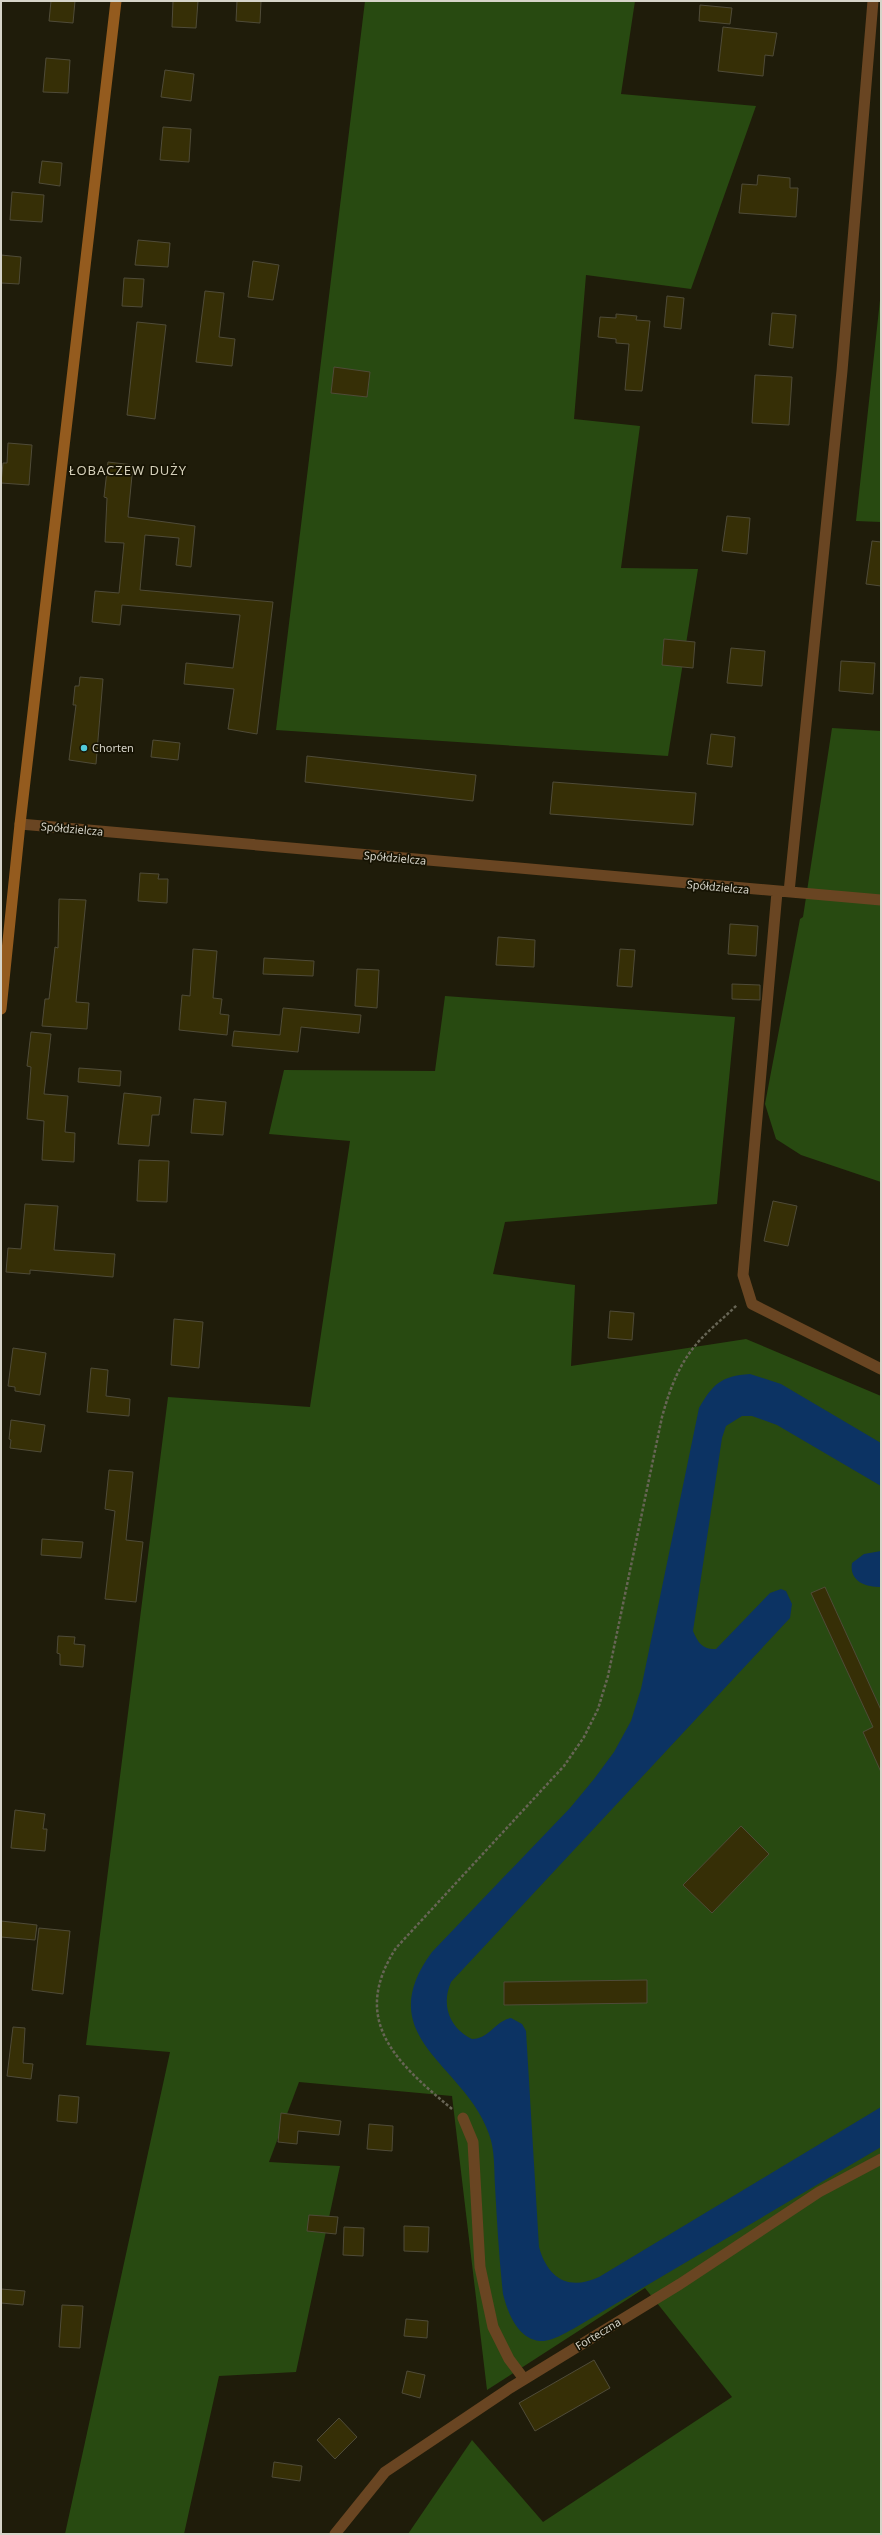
<svg xmlns="http://www.w3.org/2000/svg" width="882" height="2535" font-family="'Noto Sans',sans-serif">
  <style>
    .green { fill: #284a11 }
    .water { fill: #0c3363 }
    .building { fill: #362f06; stroke: #4f4b38 }
    .lines { fill: none; stroke-linecap: round; stroke-linejoin: round }
    .path { stroke: #676555; stroke-width: 2.5; stroke-dasharray: 3 2; stroke-linecap: butt }
    .minor { stroke: #694522; stroke-width: 11 }
    .secondary { stroke: #945b1e; stroke-width: 11 }
    .poi-dot { fill: #52cbd8; stroke: #161303; stroke-width: 1.5 }
    .labels { text-anchor: middle; stroke-width: 3.5; stroke-linejoin: round; paint-order: stroke }
    .poi-label { font-size: 11px; fill: #d6d4c9; stroke: #161303; text-anchor: start }
    .street-label { font-size: 11px; fill: #d6d4c9; stroke: #161303 }
    .quarter-label { font-size: 13px; letter-spacing: 1px; fill: #d5d0ba; stroke: #161303 }
  </style>
  <rect width="100%" height="100%" fill="#1f1c0a"/>
  <path class="green" d="M365,1H635L621,94L756,106L691,289L586,275L574,419L640,426L621,568L698,569L668,756L276,730Z
    M881,291V522L856,521Z
    M832,728L881,731V1182L801,1155L776,1139L765,1104L800,919L803,917Z
    M445,996L735,1017L717,1204L505,1222L493,1274L575,1285L571,1366L746,1339L881,1396V2534H408L472,2440L543,2522L732,2397L645,2288L487,2390L452,2096L299,2082L269,2162L340,2166L296,2372L219,2376L184,2534H65L170,2052L86,2045L168,1397L310,1407L350,1141L269,1134L284,1070L435,1071Z"/>
  <path class="water" d="M750,1374L781,1384L881,1443V1486L777,1425L752,1416H742L726,1426L722,1438L693,1631C698,1643 703,1650 716,1649L770,1593L781,1589L786,1591L792,1604L790,1618L451,1982C441,2005 449,2028 472,2039C489,2039 495,2021 511,2018L522,2024L526,2031L539,2247C548,2279 569,2291 599,2277L881,2107V2147L573,2329C565,2333 554,2340 544,2341C519,2342 508,2314 503,2294C499,2258 497,2222 495,2186C494,2169 495,2150 489,2134C465,2064 369,2038 432,1952L570,1808L594,1779L614,1752L631,1721L641,1689L699,1408C713,1384 721,1376 750,1374Z
    M881,1551V1587C865,1587 849,1581 852,1563L864,1554Z"/>
  <path class="building" d="M51,1H75L73,23L49,21Z
    M173,1H198L196,28L172,27Z
    M237,1H261L260,23L236,21Z
    M700,5L732,8L730,24L699,21Z
    M723,27L777,33L773,56L765,55L763,76L718,71Z
    M46,58L70,60L68,93L43,92Z
    M165,70L194,74L191,101L161,97Z
    M163,127L191,129L189,162L160,160Z
    M42,161L62,163L60,186L39,183Z
    M758,175L790,178V188H798L796,217L739,213L742,184L757,185Z
    M12,192L44,195L42,222L10,220Z
    M138,240L170,243L168,267L135,265Z
    M1,255L21,257L19,284L1,283Z
    M253,261L279,265L273,300L248,297Z
    M124,278L144,279L142,307L122,306Z
    M205,291L224,293L219,337L235,339L232,366L196,362Z
    M667,296L684,298L681,329L664,327Z
    M772,313L796,315L793,348L769,345Z
    M616,314L637,316L636,320L650,321L642,391L625,390L629,344L616,343V339L598,337L600,317L616,318Z
    M137,322L166,325L155,419L127,415Z
    M334,367L370,372L367,397L331,393Z
    M755,375L792,377L789,425L752,423Z
    M8,443L32,445L29,485L1,483L3,463H7Z
    M108,462L133,465L128,517L195,526L191,567L176,565L179,538L145,535L140,590L273,602L257,734L228,729L234,689L184,684L186,663L233,668L240,615L122,605L120,625L92,622L95,591L119,593L124,543L105,542L107,498L104,497Z
    M727,516L750,518L747,554L722,551Z
    M872,541L881,542V586L866,584Z
    M664,639L695,642L693,668L662,665Z
    M731,648L765,651L762,686L727,683Z
    M841,661L875,663L873,694L839,691Z
    M80,677L103,679L96,764L69,760L76,705H73L75,686H79Z
    M711,734L735,737L732,767L707,764Z
    M153,740L180,743L178,760L151,757Z
    M307,756L476,775L473,801L305,782Z
    M553,782L696,793L693,825L550,814Z
    M140,873L159,874L158,879H168L167,903L138,901Z
    M59,899L86,900L76,1002L89,1003L87,1029L42,1026L45,999H49L55,947L58,948Z
    M730,924L758,926L756,956L728,954Z
    M498,937L535,940L534,967L496,965Z
    M193,949L217,951L213,998L222,999L220,1014L229,1015L227,1035L179,1030L182,995L190,996Z
    M620,949L635,950L632,987L617,986Z
    M264,958L314,961L313,976L263,974Z
    M357,969L379,970L377,1008L355,1006Z
    M732,984L760,985V1000L732,999Z
    M283,1008L361,1015L359,1033L301,1027L298,1052L232,1046L234,1031L280,1035Z
    M31,1032L51,1034L44,1094L68,1096L65,1132L75,1133L74,1162L42,1160L44,1121L27,1119L31,1067L27,1066Z
    M79,1068L121,1071L120,1086L78,1082Z
    M124,1093L161,1097L159,1115H152L149,1146L118,1144Z
    M194,1099L226,1102L223,1135L191,1133Z
    M139,1160L169,1161L167,1202L137,1201Z
    M773,1201L797,1206L788,1246L764,1241Z
    M25,1204L58,1206L54,1250L115,1254L113,1277L30,1270V1274L6,1272L8,1248L21,1249Z
    M610,1311L634,1313L632,1340L608,1338Z
    M174,1319L203,1322L199,1368L171,1365Z
    M13,1348L46,1353L40,1395L15,1391V1387L8,1386Z
    M91,1368L108,1370L106,1396L130,1399L129,1416L87,1412Z
    M11,1420L45,1425L41,1452L10,1448L11,1440L9,1439Z
    M109,1470L133,1472L126,1540L143,1542L136,1602L105,1599L115,1511L105,1509Z
    M42,1539L83,1542L81,1558L41,1555Z
    M825,1587L881,1710V1772L863,1732L873,1727L811,1593Z
    M58,1636L75,1637L74,1644L85,1645L83,1667L60,1665V1654L57,1653Z
    M15,1810L45,1814L43,1829H47L45,1851L11,1848Z
    M741,1826L769,1854L712,1913L683,1885Z
    M1,1921L37,1925L35,1940L1,1937Z
    M39,1928L70,1931L63,1994L32,1990Z
    M647,1980V2003L504,2005V1982Z
    M13,2027L25,2028L23,2063L33,2064L31,2079L7,2076Z
    M59,2095L79,2097L77,2123L57,2121Z
    M281,2113L341,2121L339,2135L298,2131L297,2144L278,2142Z
    M369,2124L393,2126L392,2151L367,2149Z
    M309,2215L338,2217L336,2234L307,2231Z
    M404,2226L429,2227L428,2252L404,2251Z
    M344,2227L364,2228L363,2256L343,2255Z
    M1,2289L25,2291L23,2305L1,2303Z
    M62,2305L83,2306L80,2348L59,2347Z
    M406,2319L428,2321L427,2338L404,2336Z
    M594,2360L610,2388L535,2431L519,2403Z
    M407,2371L425,2375L420,2398L402,2393Z
    M339,2418L357,2437L335,2459L317,2440Z
    M274,2462L302,2466L300,2481L272,2477Z"/>
  <g class="lines">
    <path class="path" d="M452,2109C397,2063 349,2021 396,1948L564,1766L584,1737L598,1709L608,1676L662,1417C670,1388 680,1361 701,1339C712,1327 725,1317 737,1305"/>
    <path class="minor" d="M20,824L881,900
      M777,892L743,1275L752,1304L881,1369
      M789,892L842,371L873,1
      M463,2118L473,2142L480,2267L493,2327L509,2359L524,2379
      M335,2534L385,2472L510,2388L680,2284L819,2192L881,2159"/>
    <path class="secondary" d="M1,1009L20,824L116,1"/>
  </g>
  <circle class="poi-dot" cx="84" cy="748" r="4"/>
  <g class="labels">
    <g class="poi-label">
      <text x="92" y="752">Chorten</text>
    </g>
    <g class="street-label">
      <text transform="translate(72 829) rotate(5)" y="4">Spółdzielcza</text>
      <text transform="translate(395 858) rotate(5)" y="4">Spółdzielcza</text>
      <text transform="translate(718 887) rotate(5)" y="4">Spółdzielcza</text>
      <text transform="translate(598 2334) rotate(-31)" y="4">Forteczna</text>
    </g>
    <g class="quarter-label">
      <text x="128" y="475">ŁOBACZEW DUŻY</text>
    </g>
  </g>
  <rect width="882" height="2535" fill="none" stroke="#d6d4c9" stroke-width="4"/>
</svg>
